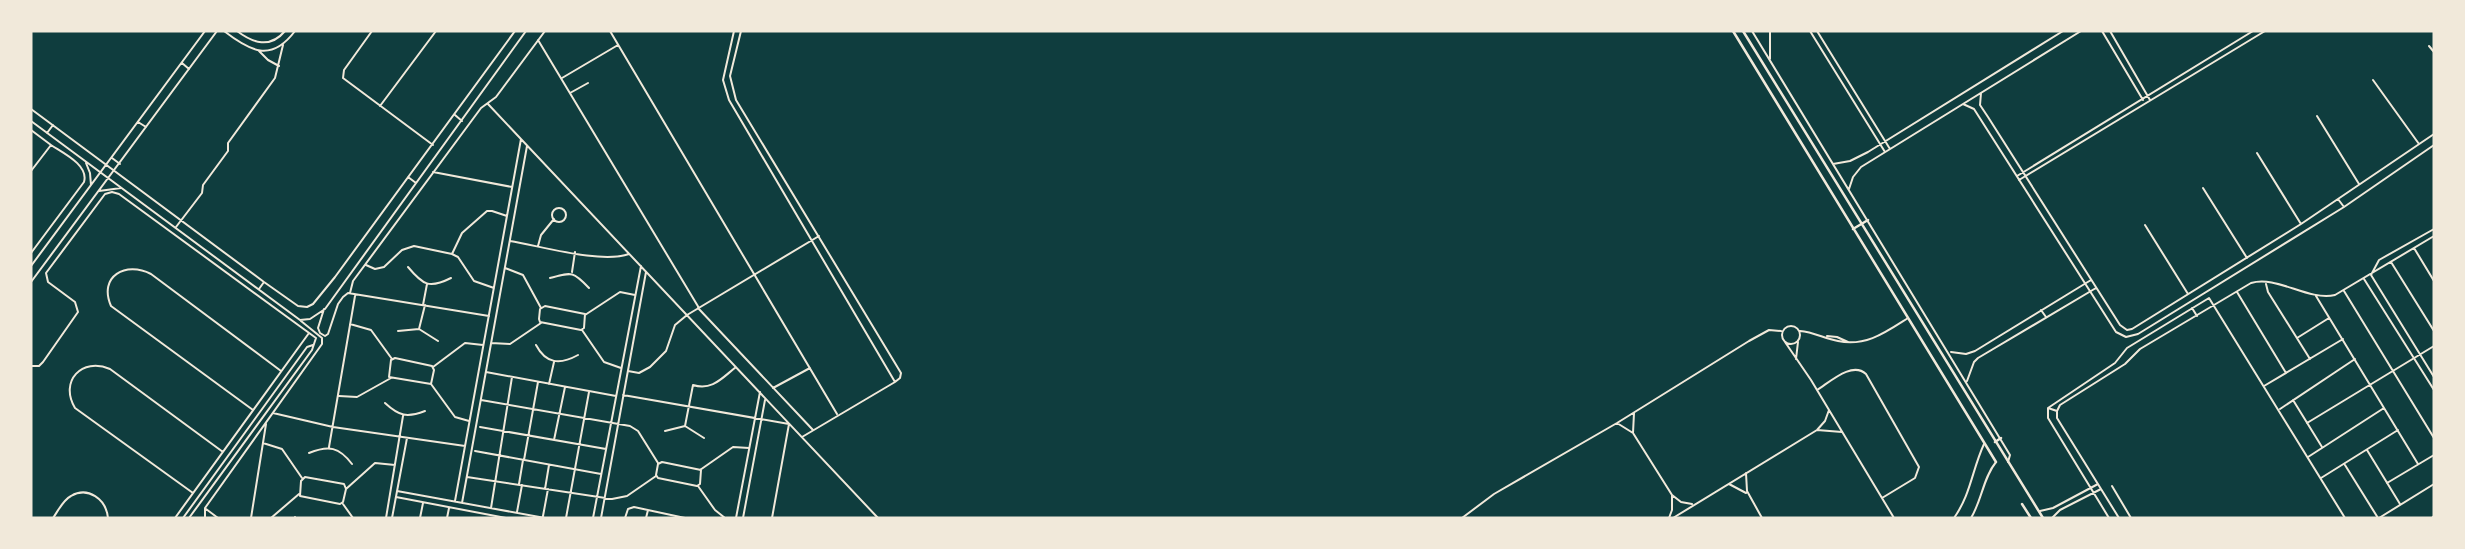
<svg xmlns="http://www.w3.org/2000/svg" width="2465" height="549" font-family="Georgia,serif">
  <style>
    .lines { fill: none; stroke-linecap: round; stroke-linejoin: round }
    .minor { stroke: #f1e9da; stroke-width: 2 }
    .tertiary { stroke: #f1e9da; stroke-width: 2.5 }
  </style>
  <rect width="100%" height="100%" fill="#0f3d3e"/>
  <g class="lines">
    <path class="minor" d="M224,31C250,51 271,63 295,31
      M237,31C253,43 270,49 285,31
      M372,31L344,70L343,78L433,145
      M610,31L837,414
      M734,31L723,80L729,100L895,382
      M741,31L730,76L736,100L901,373L900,378L895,382L802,437
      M1752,31L2010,455L2008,462
      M1810,31L1885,152
      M1817,31L1890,149
      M2102,31L2143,100
      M2110,31L2150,100
      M538,40L699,308
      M2429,46L2434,52
      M259,51L268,60L279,66
      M1770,59V31
      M182,63L189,69
      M562,78L618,45
      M2373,80L2419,144
      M570,93L588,83
      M1981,93L1980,105L1988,117L2120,325L2127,330L2132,329L2301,224L2434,134
      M488,104L878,518
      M1963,104L1974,109L2116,332L2126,337L2138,334L2344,207L2434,145
      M380,106L436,31
      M31,109L264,282L298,306L307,307L313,304L335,277L515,31
      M455,115L462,121
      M2317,116L2359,184
      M31,121L300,320L310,319L325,309L526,31
      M138,122L146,127
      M31,130L51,145
      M47,133L53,125
      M2257,153L2301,224
      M112,158L120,164
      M86,163L90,173L91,185
      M1833,164L1850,161L1868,152L2063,31
      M31,171L51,145C63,153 89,165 84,182L31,253
      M433,172L512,187
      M2017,176L2253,31
      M408,177L416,183
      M2019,180L2265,31
      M2203,188L2247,258
      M1849,189L1853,177L1861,167L2081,31
      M99,191L121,188
      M2338,199L2344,207
      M552 215a7 7 0 1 1 14 0a7 7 0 1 1-14 0Z
      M2145,225L2188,294
      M176,227L202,193L203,185L228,151V143L275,78L283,45
      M2434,229L2379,260L2371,275L2434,377
      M510,241C541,246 601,264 629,254
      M538,246L541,235L554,219
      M2414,248L2434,281
      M452,254L462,233L487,211H492L507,216
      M2391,262L2434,331
      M366,265L375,269L384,267L402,250L414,246L452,254L458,257L474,281L494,288
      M31,266L205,31
      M408,267C423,285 429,289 451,278
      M505,268L523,275L541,308
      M572,272L575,252
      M550,278C572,272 573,271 589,288
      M2364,279L2434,390
      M31,282L217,31
      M2266,284L2268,292L2310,359
      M259,289L264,282
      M2344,291L2434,438
      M2237,292L2286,373
      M350,293L353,281L481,108L496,97L545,31
      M2316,296L2418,464
      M423,305L427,284
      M545,306L585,314L584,328L581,330L540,322L539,319L540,309Z
      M698,308L813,430
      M2192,308L2197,316
      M324,309L318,328L320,333L325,336L328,334L338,304L343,297L348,293L489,316
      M2041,310L2046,317
      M585,315L620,292L635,295
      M350,324L371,330L392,359
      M1782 335a9 9 0 1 1 18 0a9 9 0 1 1-18 0Z
      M419,329L425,305
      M582,330L604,362L621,368
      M398,331L419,329L438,341
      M1800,331C1814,332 1825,339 1838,341C1866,347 1886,332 1908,318
      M1827,336L1837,337L1848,342
      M2297,338L2329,318
      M1785,342L1811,380L1894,518
      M491,343L510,344L541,323
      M536,345C546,364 560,365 578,355
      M1951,352L1966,354L1975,351L2091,280
      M395,358L432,366L434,370L431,384L389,377L391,360Z
      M1796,359L1798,342
      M31,366H39L43,362L78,312L75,302L48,282L46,273L105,194L112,192L119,194L316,338L312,350L189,518
      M433,367L465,343L483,345
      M628,371L639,373L650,367L666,351L675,325L687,315L819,236
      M486,372L616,396
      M1967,381L1974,362L1978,358L2096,288
      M431,384L455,417L469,421
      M549,384L554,362
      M2264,386L2343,339
      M773,388L810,368
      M1817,390C1830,382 1852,361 1866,374L1919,467L1915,478L1882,498
      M623,395L789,424L772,518
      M339,396L357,397L391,378
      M481,400L630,426L638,431L658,463
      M2293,400L2322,447
      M385,403C399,416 407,418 425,411
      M2048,408L2057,411
      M2280,409L2355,359
      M253,410L111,306C98,276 126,261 151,274L281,371
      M273,413L333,427L465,446
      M1617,423L1633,433L1672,495L1681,502L1692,504
      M2307,423L2434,346
      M685,426L693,385C712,391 722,378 736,367
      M480,427L606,449
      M1817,430L1842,432
      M665,431L685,426L704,438
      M1633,433L1634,413
      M554,440L565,387
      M263,443L282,449L302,478
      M329,447L355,296
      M2367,450L2400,504
      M475,451L601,474
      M309,453C329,445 339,447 352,464
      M2308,457L2384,408
      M524,460L538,382
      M662,462L701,470L700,484L697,486L658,478L656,475L658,464Z
      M2345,465L2378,518
      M700,470L733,447L749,448
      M1746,473L1747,491L1762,518
      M305,477L344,484L346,489L343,502L340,504L300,496L301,481Z
      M467,477L612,499L627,496L656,476
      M2321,478L2398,430
      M2387,483L2434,455
      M519,484L523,460
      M1729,484L1746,493
      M698,486L715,510L725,518
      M2112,486L2131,518
      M346,489L375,463L395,465
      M545,489L549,465
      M397,491L545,518
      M193,493L75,408C59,381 82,357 110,369L223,452
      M396,497L506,518
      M455,501L521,139
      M462,503L527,146
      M343,504L353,518
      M491,508L512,377
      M206,509L218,518
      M2040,511L2053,508L2098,484
      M517,512L522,485
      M543,516L548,489
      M295,517V518
      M53,518C58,511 63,500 71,496C88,486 106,499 108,518
      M175,518L309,333
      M183,518L307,347L313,345
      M205,518V508L322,344V338L301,321
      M251,518L266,424
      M271,518L299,494
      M386,518L403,416
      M392,518L407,438
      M420,518L423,503
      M447,518L449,508
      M566,518L589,392
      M593,518L641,266
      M601,518L646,272
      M625,518L628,509L634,507L685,518
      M646,518L648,510
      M736,518L760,392
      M743,518L765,400
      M1462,518L1494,494L1617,423L1749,341L1769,330L1781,331
      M1669,518L1672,510V495
      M1673,518L1817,430L1825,421L1829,410
      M1954,518C1971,494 1972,470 1984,444
      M1971,518C1982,500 1983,478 1996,462
      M2052,518L2060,510L2101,489
      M2109,518L2048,418V408L2115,363L2127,348L2209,298L2345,518
      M2119,518L2057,418V411L2060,405L2125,364L2140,349L2251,283C2277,275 2307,301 2335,295L2434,236
      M2379,518L2434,484
      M2432,518L2434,516"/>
    <path class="tertiary" d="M1733,31L1996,462
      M1743,31L2043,518
      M1853,229L1868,220
      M1995,442L2001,438
      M2022,504L2031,518"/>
  </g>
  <rect width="2465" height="549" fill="none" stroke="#f1e9da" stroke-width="65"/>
</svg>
